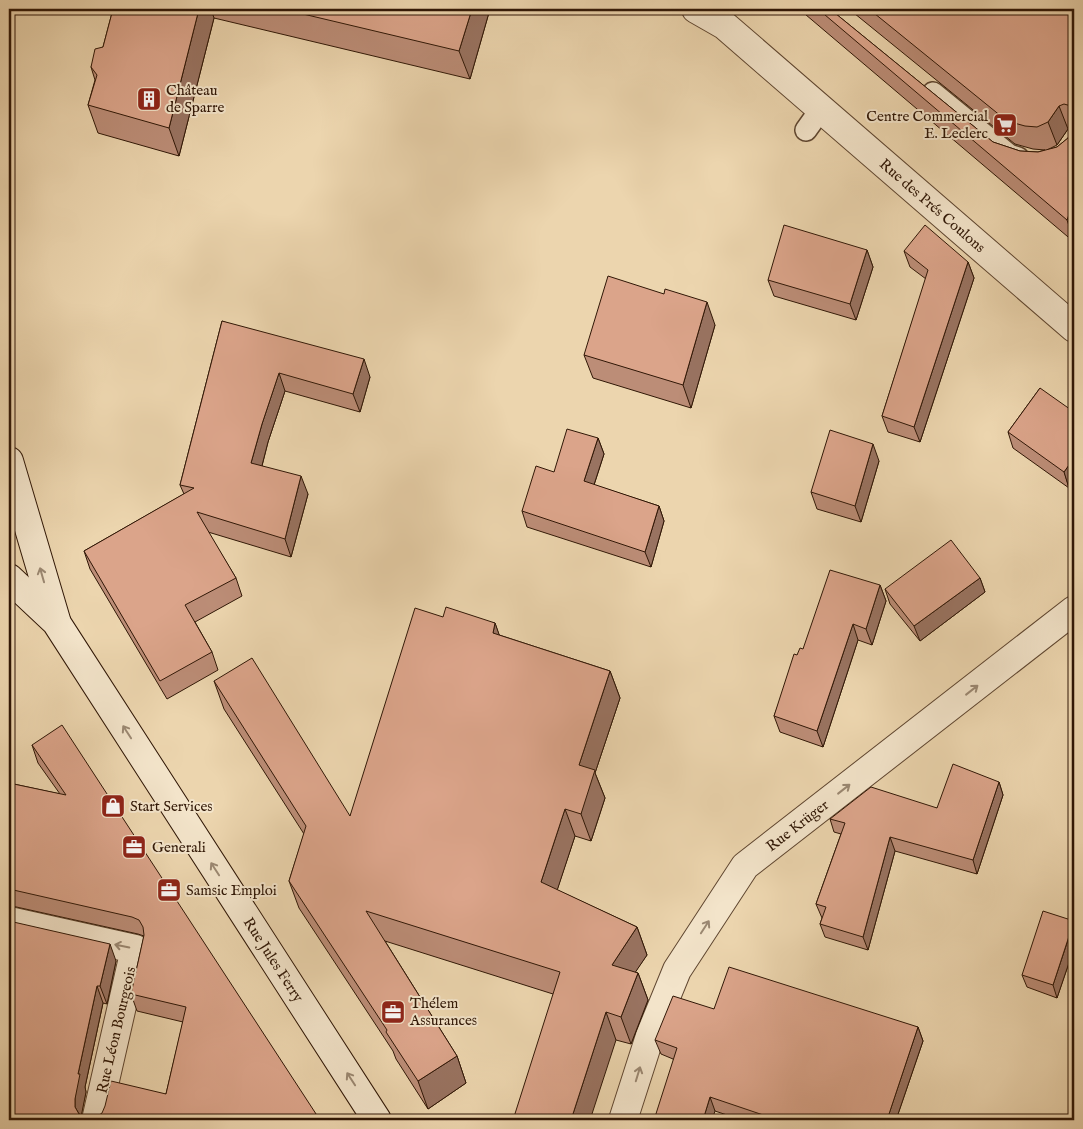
<svg xmlns="http://www.w3.org/2000/svg" width="1083" height="1129" font-family="'IM FELL English',serif">
  <style>
    .lines { fill: none; stroke-linecap: round; stroke-linejoin: round }
    .lane-casing { stroke: #5f4630; stroke-width: 24 }
    .street-casing { stroke: #5f4630; stroke-width: 30 }
    .secondary-casing { stroke: #301706; stroke-width: 30 }
    .lane { stroke: #f3e4ca; stroke-width: 21 }
    .street { stroke: #f3e4ca; stroke-width: 28 }
    .secondary { stroke: #f3e4ca; stroke-width: 28 }
    .wall { fill: #bc8d77; stroke: #301706; fill-rule: evenodd }
    .shaded-wall { fill: #997361; stroke: #301706 }
    .building { fill: #dba48a; stroke: #301706 }
    .oneway { stroke: #9b8872 }
    .labels { text-anchor: middle; stroke-width: 4; stroke-linejoin: round; paint-order: stroke }
    .poi-label { font-size: 15px; fill: #301706; stroke: #f3e4ca; text-anchor: start }
    .street-label { font-size: 15px; fill: #301706; stroke: #f3e4ca }
  </style>
  <rect width="100%" height="100%" fill="#ecd5ae"/>
  <filter id="stains"><feTurbulence type="fractalNoise" baseFrequency=".004" numOctaves="4"/><feColorMatrix values="0 0 0 0 .2 0 0 0 0 .09 0 0 0 0 .02 0 0 0 .5 -.17"/></filter>
  <radialGradient id="worn" r=".72"><stop offset=".6" stop-color="#630" stop-opacity="0"/><stop offset="1" stop-color="#630" stop-opacity=".3"/></radialGradient>
  <g class="lines">
    <defs>
      <path id="lane" d="M933,93L1009,155L1018,158
        M806,130L821,109"/>
      <g id="street">
        <path id="s1" d="M696,9L724,25L1074,328"/>
        <path d="M9,921L135,949L96,1120"/>
        <path id="s2" d="M623,1120L650,1036L677,970L745,866L1074,610"/>
      </g>
      <g id="secondary">
        <path d="M9,461L56,620"/>
        <path id="s3" d="M9,578L56,622L377,1120"/>
      </g>
    </defs>
    <use href="#lane" class="lane-casing"/>
    <use href="#street" class="street-casing"/>
    <use href="#secondary" class="secondary-casing"/>
    <use href="#lane" class="lane"/>
    <use href="#street" class="street"/>
    <use href="#secondary" class="secondary"/>
  </g>
  <path class="wall" d="M113,9H490L470,79L214,18L179,156L98,133L88,105L95,80L91,67L103,47Z
    M799,9H830L993,142L1020,151L1038,152L1045,150L1033,149L1015,144L849,9H1074V242ZM1073,128H1074L1068,138L1057,147L1047,150L1057,145L1068,129Z
    M867,250L873,267L856,320L774,296L768,280Z
    M904,251L968,262L974,278L920,442L888,432L882,416L926,279L910,267Z
    M664,294L715,325L691,408L593,378L584,355Z
    M222,321L370,377L360,412L285,391L268,442L262,466L308,494L291,557L208,532L236,578L242,596L195,622L212,652L218,670L167,699L90,569L84,551L184,494L180,485Z
    M1040,388L1069,488L1013,448L1008,432Z
    M598,438L604,454L594,485L659,506L664,521L651,567L527,527L522,511L554,472Z
    M879,461L861,522L817,509L811,492Z
    M980,578L985,592L920,641L890,604L885,589Z
    M880,585L886,601L872,645L858,640L823,747L780,732L774,716L797,655L803,649Z
    M443,617L495,623L499,635L610,671L620,698L595,773L605,798L591,841L575,836L557,890L637,927L647,955L635,972L638,973L648,1000L631,1044L616,1040L553,994L385,941L457,1056L466,1083L428,1109L396,1059L393,1051L299,908L289,881L304,834L224,709L214,681L350,816Z
    M32,745L320,1120H9V921L116,961L107,1004L103,1003L85,1087L86,1092L81,1115L87,1118H95L166,1094L183,1022L137,1011L131,994L144,936L138,934L12,906H9V783L60,794L38,763Z
    M999,782L1003,795L977,874L895,851L868,950L825,937L820,924L822,918L816,904L841,834L834,832L830,819L937,808Z
    M1074,921V948L1057,998L1027,987L1022,975Z
    M714,1009L918,1027L923,1041L896,1120H742L715,1111L673,1059L661,1054L655,1040Z"/>
  <path class="shaded-wall" d="M199,9H211L214,18L179,156L169,128Z
    M472,9H490L470,79L459,51Z
    M1059,106L1068,129L1057,145L1048,122Z
    M1074,201V240L1067,220Z
    M867,250L873,267L856,320L850,304Z
    M968,262L974,278L920,442L914,427Z
    M707,302L715,325L691,408L683,385Z
    M364,359L370,377L360,412L353,394Z
    M279,373L285,391L268,442L258,481L251,463L262,424Z
    M598,438L604,454L590,497L584,481Z
    M873,444L879,461L861,522L855,506Z
    M1074,458V481L1069,488L1064,472Z
    M301,476L308,494L291,557L285,539Z
    M659,506L664,521L651,567L645,552Z
    M980,578L985,592L920,641L914,626Z
    M880,585L886,601L872,645L866,629Z
    M495,623L505,651L493,633Z
    M853,624L858,640L823,747L817,731Z
    M610,671L620,698L595,773L605,798L591,841L581,814L579,765Z
    M999,782L1003,795L977,874L973,860Z
    M565,809L575,836L551,909L541,882Z
    M890,837L895,851L868,950L863,937Z
    M1074,922V948L1057,998L1053,985Z
    M637,927L647,955L622,992L612,965Z
    M110,944L116,961L107,1004L100,986Z
    M638,973L648,1000L631,1044L621,1017Z
    M97,986L103,1003L85,1087L86,1092L81,1117L75,1107V1099L78,1074Z
    M606,1012L616,1040L590,1120H571Z
    M918,1027L923,1041L896,1120H887Z
    M457,1056L466,1083L428,1109L418,1081Z
    M710,1097L715,1111L712,1120H703Z"/>
  <path class="building" d="M113,9H199L169,128L88,105L97,75L91,67L95,49L103,47Z
    M282,9H472L459,51Z
    M818,9H830L993,142L1020,151L1038,152L1057,147L1068,138L1074,127V201L1067,220Z
    M869,9H1074V109L1071,106L1064,104L1059,106L1048,122L1037,127L1025,126L1007,121Z
    M784,225L867,250L850,304L768,280Z
    M925,225L968,262L914,427L882,416L928,270L904,251Z
    M608,276L664,294L665,289L707,302L683,385L584,355Z
    M222,321L364,359L353,394L279,373L262,424L251,463L301,476L285,539L197,512L236,578L185,605L212,652L160,681L84,551L194,488L180,485Z
    M1040,388L1074,412V458L1064,472L1008,432Z
    M567,429L598,438L584,481L659,506L645,552L522,511L536,466L554,472Z
    M830,430L873,444L855,506L811,492Z
    M951,540L980,578L914,626L885,589Z
    M830,570L880,585L866,629L853,624L817,731L774,716L794,654L797,655L800,648L803,649Z
    M446,607L495,623L493,633L610,671L579,765L595,770L581,814L565,809L541,882L637,927L612,965L638,973L621,1017L606,1012L571,1120H513L560,972L366,911L457,1056L418,1081L386,1032L387,1030L289,881L306,826L214,681L252,658L350,816L415,608L443,617Z
    M62,725L320,1120H9V921L110,944L100,986H97L78,1074H80L75,1099V1107L79,1114L87,1118H95L102,1113L105,1106L111,1081L166,1094L186,1007L131,994L144,935L143,927L139,920L132,917L9,889V783L66,795L32,745Z
    M953,764L999,782L973,860L890,837L863,937L820,924L826,907L816,904L845,823L830,819L871,787L937,808Z
    M1043,911L1074,921L1053,985L1022,975Z
    M729,967L918,1027L887,1120H778L710,1097L703,1120H654L677,1048L655,1040L673,996L714,1009Z"/>
  <defs><path id="oneway-shaft" d="M-6 0H5M1.5-3L5.5 0L1.5 3" fill="none" stroke-width="1.6" stroke-linecap="round" stroke-linejoin="round" transform="scale(1.25)"/></defs>
  <g class="oneway">
    <use href="#oneway-shaft" transform="translate(42 575) rotate(-106)"/>
    <use href="#oneway-shaft" transform="translate(972 690) rotate(-38)"/>
    <use href="#oneway-shaft" transform="translate(127 732) rotate(-123)"/>
    <use href="#oneway-shaft" transform="translate(844 789) rotate(-38)"/>
    <use href="#oneway-shaft" transform="translate(215 869) rotate(-123)"/>
    <use href="#oneway-shaft" transform="translate(705 927) rotate(-57)"/>
    <use href="#oneway-shaft" transform="translate(122 946) rotate(-168)"/>
    <use href="#oneway-shaft" transform="translate(638 1074) rotate(-73)"/>
    <use href="#oneway-shaft" transform="translate(351 1079) rotate(-123)"/>
  </g>
  <defs>
    <symbol id="building-square" viewBox="-11 -11 22 22"><rect x="-9" y="-9" width="18" height="18" rx="4" fill="#8f2418" stroke="#f3e4ca"/><path d="M-4-6H4V6H1V3H-1V6H-4ZM-2.5-4.3h1.7v1.8h-1.7ZM.8-4.3h1.7v1.8H.8ZM-2.5-1h1.7V.8h-1.7ZM.8-1h1.7V.8H.8Z" fill="#fff"/></symbol>
    <symbol id="supermarket-square" viewBox="-11 -11 22 22"><rect x="-9" y="-9" width="18" height="18" rx="4" fill="#8f2418" stroke="#f3e4ca"/><path d="M-6-5.5h2.5l.6 2H6L4.5 2H-2.5L-4.4-4H-6ZM-1.5 3.2a1.3 1.3 0 1 0 .1 0ZM3 3.2a1.3 1.3 0 1 0 .1 0Z" fill="#fff"/></symbol>
    <symbol id="shop-square" viewBox="-11 -11 22 22"><rect x="-9" y="-9" width="18" height="18" rx="4" fill="#8f2418" stroke="#f3e4ca"/><path d="M-5-2.5h2.3a2.7 3.5 0 0 1 5.4 0H5L5.5 6h-11ZM-1.5-2.5h3a1.5 2.3 0 0 0-3 0Z" fill="#fff"/></symbol>
    <symbol id="office-square" viewBox="-11 -11 22 22"><rect x="-9" y="-9" width="18" height="18" rx="4" fill="#8f2418" stroke="#f3e4ca"/><path d="M-6-3h4V-5.5h4V-3h4V5H-6ZM-1-4.5V-3h2v-1.5ZM-6 0V1H6V0Z" fill="#fff"/></symbol>
  </defs>
  <g fill-rule="evenodd">
    <use href="#building-square" x="135" y="85" width="28" height="28"/>
    <use href="#supermarket-square" x="991" y="111" width="28" height="28"/>
    <use href="#shop-square" x="99" y="792" width="28" height="28"/>
    <use href="#office-square" x="120" y="833" width="28" height="28"/>
    <use href="#office-square" x="155" y="876" width="28" height="28"/>
    <use href="#office-square" x="379" y="998" width="28" height="28"/>
  </g>
  <g class="labels">
    <g class="poi-label">
      <text x="166" y="95">Château<tspan x="166" dy="17">de Sparre</tspan></text>
      <text x="988" y="121" text-anchor="end">Centre Commercial<tspan x="988" dy="17">E. Leclerc</tspan></text>
      <text x="130" y="811">Start Services</text>
      <text x="152" y="852">Generali</text>
      <text x="186" y="895">Samsic Emploi</text>
      <text x="410" y="1008">Thélem<tspan x="410" dy="17">Assurances</tspan></text>
    </g>
    <g class="street-label">
      <text dy="5" stroke="none"><textPath href="#s1" startOffset="308">Rue des Prés Coulons</textPath></text>
      <text dy="5" stroke="none"><textPath href="#s2" startOffset="350">Rue Krüger</textPath></text>
      <text dy="5" stroke="none"><textPath href="#s3" startOffset="466">Rue Jules Ferry</textPath></text>
      <text transform="translate(116 1030) rotate(-77)" y="5">Rue Léon Bourgeois</text>
    </g>
  </g>
  <rect width="1083" height="1129" fill="none" stroke="#ecd5ae" stroke-width="30"/>
  <rect x="10" y="10" width="1063" height="1109" fill="none" stroke="#301706" stroke-width="2.5"/>
  <rect x="15" y="15" width="1053" height="1099" fill="none" stroke="#301706"/>
  <rect width="100%" height="100%" filter="url(#stains)"/>
  <rect width="100%" height="100%" fill="url(#worn)"/>
</svg>
